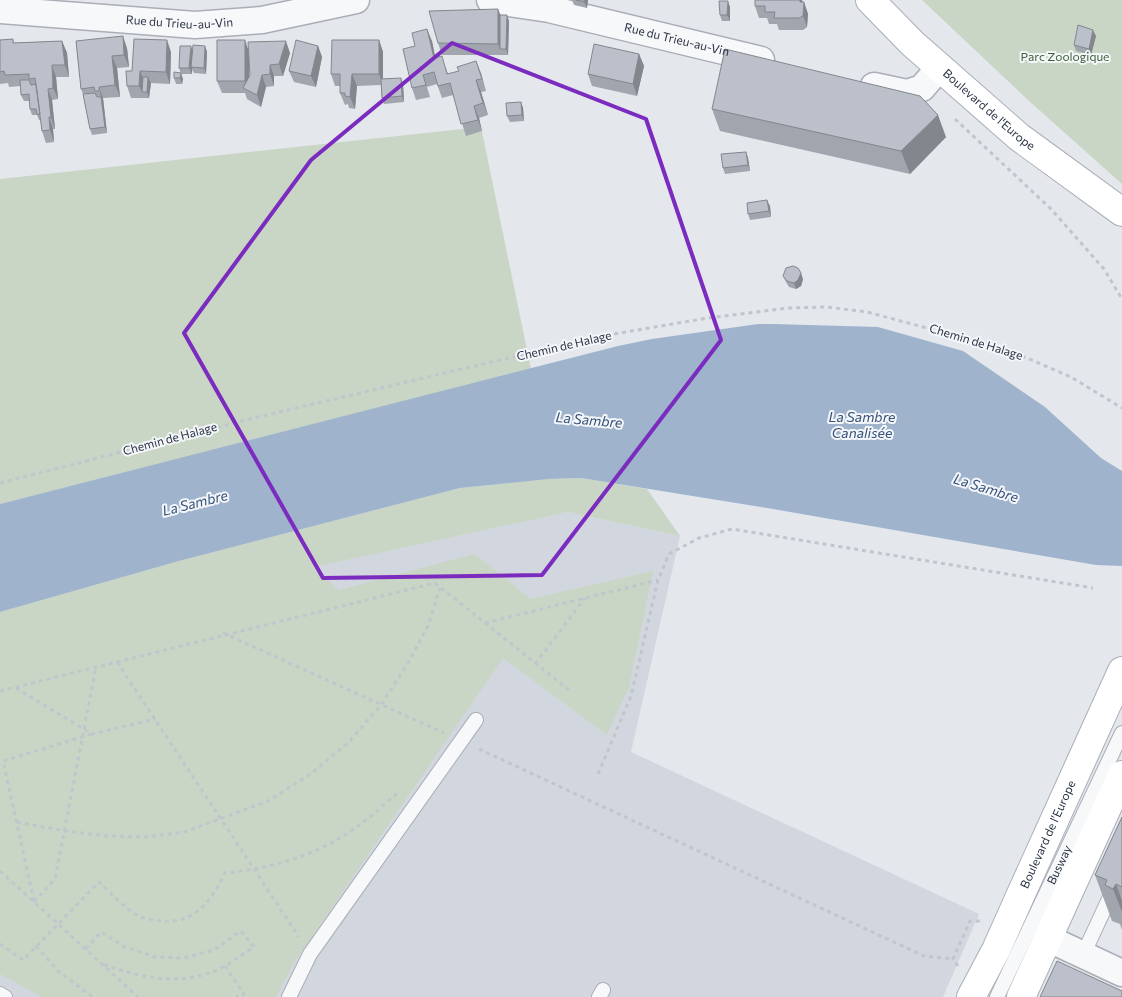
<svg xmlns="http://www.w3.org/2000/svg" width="1122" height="997" font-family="Commissioner,sans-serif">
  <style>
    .built { fill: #d2d6de }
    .green { fill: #c9d6c5 }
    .water { fill: #9fb4cc }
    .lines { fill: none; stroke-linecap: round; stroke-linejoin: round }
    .lane-casing { stroke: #a9aeb7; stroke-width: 16 }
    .street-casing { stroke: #a9aeb7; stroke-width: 29 }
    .secondary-casing { stroke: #a9aeb7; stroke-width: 30 }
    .path { stroke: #c2c5cb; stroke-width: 3; stroke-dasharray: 4 4; stroke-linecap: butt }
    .lane { stroke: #f7f8fa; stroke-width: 14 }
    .street { stroke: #f7f8fa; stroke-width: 26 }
    .secondary { stroke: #fff; stroke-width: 28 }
    .wall { fill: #a1a5ae; fill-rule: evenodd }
    .shaded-wall { fill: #83868d }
    .building { fill: #bbc0ca; stroke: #83868d }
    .marked { fill: none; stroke: #7b2cbf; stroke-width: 4; stroke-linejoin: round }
    .labels { text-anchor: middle; stroke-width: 4; stroke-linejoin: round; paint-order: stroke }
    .street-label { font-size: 12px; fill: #2b3445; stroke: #f4f6f9 }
    .park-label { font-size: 12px; fill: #3f6138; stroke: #f4f6f9 }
    .water-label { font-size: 14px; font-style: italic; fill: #34527a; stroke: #f4f6f9 }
  </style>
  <rect width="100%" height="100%" fill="#e4e7ec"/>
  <path class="built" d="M568,512L680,536L631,752L979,914L943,997H0V653L330,562Z"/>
  <path class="green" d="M922,0H1122V184L1028,100Z
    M481,127L531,369L0,504V179Z
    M581,478L647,489L680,536L568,512L313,567L339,590L474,554L531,599L653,571L629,687L607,735L503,658L293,964L276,997H42L0,974V612L179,561L460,488L548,479Z"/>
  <path class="water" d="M758,324H774L878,327L963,351L1045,407L1101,458L1122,471V566L1096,565L767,508L581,478L549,479L460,488L179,561L0,612V504L618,346L652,339Z"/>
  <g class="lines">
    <defs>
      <g id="lane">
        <path d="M1083,955L1122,871"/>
        <path d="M0,994L5,997"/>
        <path d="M289,997L310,954L476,720"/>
        <path d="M599,997L603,990"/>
        <path id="s1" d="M997,997L1122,733"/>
      </g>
      <g id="street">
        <path id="s2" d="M490,0L549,9L761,60"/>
        <path id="s3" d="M0,10L195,25L262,20L356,0"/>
        <path d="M874,86L907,93L922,88L940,67"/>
        <path d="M1047,938L1122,973"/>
      </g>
      <g id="secondary">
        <path id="s4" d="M870,0L912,43L1019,137L1122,212"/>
        <path id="s5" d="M971,997L996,950L1021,894L1122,671"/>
        <path d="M1021,997L1122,775"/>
      </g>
    </defs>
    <use href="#lane" class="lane-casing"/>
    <use href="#street" class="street-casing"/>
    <use href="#secondary" class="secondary-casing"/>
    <path class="path" d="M955,119L1050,208L1104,269L1122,299
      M0,483L258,417L602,336L708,318L788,308L827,307L867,312L968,339L1027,358L1071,377L1122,408
      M485,623L658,580
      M223,633L444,733
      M117,662L299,937
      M535,664L585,598
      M16,688L92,734L155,719
      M0,691L435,583L569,690
      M479,749L924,956L953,959
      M598,774L631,696L658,580L669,554L699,538L732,529L1093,588
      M17,822L65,831L108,836L147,837L184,832L268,801L309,775L348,743L381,705L408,663L428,626L440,588
      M0,871L138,997
      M34,901L3,761L92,734
      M34,902L55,879L96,667
      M0,944L23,960L99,882C110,892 124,908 137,915C141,918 150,919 155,920C192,927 211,903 225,873C284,867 332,850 377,811C384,804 393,798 400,790
      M36,946L58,971L93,997
      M86,949L101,932L125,947L155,957L184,958L214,950L241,931L254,947C244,953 235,960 225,966C184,988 143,978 102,964
      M225,966L244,994L236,997
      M958,966L953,959L970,921H981"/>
    <use href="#lane" class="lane"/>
    <use href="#street" class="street"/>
    <use href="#secondary" class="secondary"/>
  </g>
  <path class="wall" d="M572,0H588L587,8L574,5Z
    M755,0H802V2H804L808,14L807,27L803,30H779L777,24H769L767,18H759L755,6Z
    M730,7V21H722L720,15Z
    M500,15L509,21L508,55H442L438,43Z
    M1096,36L1091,55L1076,51L1074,45Z
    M13,39L14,43L62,41L67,53L69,77H56L58,99L52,100L55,129H53L54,142L46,143L42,131L41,120H39L37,115H32L30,109L29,101H24L21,95V86L9,87L8,83L0,84V40Z
    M379,40L383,52V79L403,84L404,102L384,104L382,98L381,85L357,86L355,109L349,108L348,104L345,105L340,93V86H335L331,74Z
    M76,41L127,48L129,67L117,68L120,97L103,98L107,133L92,135L90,129L83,94L81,89Z
    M432,41L435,58L446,68L448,74L459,71L476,61L486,91L481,92L488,115L479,118L482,131L466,136L453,95L442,98L437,84L427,87L430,97L416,100L412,88Z
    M205,46L207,52L206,74L194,73L192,69V74H181L179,68L193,50Z
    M318,46L322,57L316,87L294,82L289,71Z
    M249,51L290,53L283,76H274V86L266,87L261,107L247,99L245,93H222L217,81ZM249,54L250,75L249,78Z
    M171,52L170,84L151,83L149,98H131L127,86L132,71Z
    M639,54L644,66L637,96L592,86L588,74Z
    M174,72L183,79L182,84H176L174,78Z
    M521,102L523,108L524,121L510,122L507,116Z
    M712,109L946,137L910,174L720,131Z
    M746,152L748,158L750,171L725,174L723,168Z
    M770,206L771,217L750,220L748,214Z
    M783,276L803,279L801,286L796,289L789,287L786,282Z
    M1122,817V930L1120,924L1112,921L1095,875Z"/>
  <path class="shaded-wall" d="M585,0H588L587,8L584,2Z
    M800,0H802L804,5V2L808,14L807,27L803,16Z
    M728,1L730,7V21L727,15Z
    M498,9L503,21L500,49L498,44Z
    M507,15L509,21L508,55L506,49Z
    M427,29L432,41L438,70L434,58Z
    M1093,30L1096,36L1091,55L1089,49Z
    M123,36L127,48L129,67L124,55Z
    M167,40L171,52L170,84L166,72Z
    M245,40L249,52V91H248L245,81Z
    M379,40L383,52V85L379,74Z
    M62,41L67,53L69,77L65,65Z
    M286,41L290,53L283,76L279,64Z
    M191,46L193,52L192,74L189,68Z
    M205,46L207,52L206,74L204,68Z
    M318,46L322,57L316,87L311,76Z
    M639,54L644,66L637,96L633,84Z
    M112,56L117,68L120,97L115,85Z
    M476,61L481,73L486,91Z
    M52,65L56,77L58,99L53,88Z
    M270,65L274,76V86L270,74Z
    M140,71L145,83L142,92L139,86Z
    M181,73L183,79L182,84L180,78Z
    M352,74L357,86L355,109L350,97Z
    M262,75L266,87L261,107L257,95Z
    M148,77L151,83L149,98L147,92Z
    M401,78L403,84L404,102L402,96Z
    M476,80L481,92L488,115L483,103Z
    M99,87L103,98L107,133L105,127L101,97Z
    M48,89L52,100L55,129L51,117Z
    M521,102L523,108L524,121L522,115Z
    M474,106L479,118L482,131L478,120Z
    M938,115L946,137L910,174L901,151Z
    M49,117L53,129L54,142L50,130Z
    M746,152L748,158L750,171L748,165Z
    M767,200L770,206L771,217L769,211Z
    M801,273L803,279L801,286L796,289L794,283Z
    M1116,884L1122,901V912L1113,889Z"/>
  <path class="building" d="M576,0H585L584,2Z
    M755,0H800V2H804L803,16L799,18H774L775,12H765V6H755Z
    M719,1H728L727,15H720Z
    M498,9V44L438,43L429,11Z
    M500,15H507L506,49H500Z
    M1078,25L1093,30L1089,49L1074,45Z
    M427,29L434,58L442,56L447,74L459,71L457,67L476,61L482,79L476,80L483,103L474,106L478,120L461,124L450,83L438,86L434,72L423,75L426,85L412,88L403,49L415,46L412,33Z
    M123,36L124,55L112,56L115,85L99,87V91H95L94,87L81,89L76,41Z
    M13,39V43L62,41L65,65H52L53,88L48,89L51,117H49L50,130L42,131L35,78L29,79V74L5,75L4,71L0,72V40Z
    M134,39L167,40L166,72L140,71L139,86H127L126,71H132Z
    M217,40H245V81H217Z
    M296,40L318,46L311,76L289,71Z
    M332,40H379V74H352L350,97L345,96V93H340V74H331Z
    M286,41L279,64L270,65V74L262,75L257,95L243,88L250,75L248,42Z
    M594,44L639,54L633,84L588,74Z
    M193,45L205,46L204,68L191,67Z
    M180,46H191L189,68H179Z
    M725,49L920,96L938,115L901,151L712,109Z
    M174,72L181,73L180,78H174Z
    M143,77H148L147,92H142Z
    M401,78L402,96L382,98L381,79Z
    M20,80H29L31,85L36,84L40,114H37L36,109H30L29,94L21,95Z
    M95,93L97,97H101L105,127L90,129L83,94Z
    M521,102L522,115L507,116L506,103Z
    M746,152L748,165L723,168L721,154Z
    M767,200L769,211L748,214L747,203Z
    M793,266L798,268L801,273L798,280L794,283L787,281L783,276L786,268Z
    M1122,817V887L1116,884L1113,889L1105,885L1107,880L1095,875Z
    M1057,961L1122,991V997H1040Z"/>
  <path class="marked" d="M452,43L646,119L721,340L542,575L323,578L184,333L311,160Z"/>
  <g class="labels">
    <g class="street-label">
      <text dy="4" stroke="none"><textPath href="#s3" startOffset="180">Rue du Trieu-au-Vin</textPath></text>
      <text dy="4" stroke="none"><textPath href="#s2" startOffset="191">Rue du Trieu-au-Vin</textPath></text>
      <text dy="4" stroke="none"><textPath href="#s4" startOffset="162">Boulevard de l'Europe</textPath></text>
      <text transform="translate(976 342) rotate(17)" y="4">Chemin de Halage</text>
      <text transform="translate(564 346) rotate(-13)" y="4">Chemin de Halage</text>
      <text transform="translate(170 439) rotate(-15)" y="4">Chemin de Halage</text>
      <text dy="4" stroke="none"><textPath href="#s5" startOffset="180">Boulevard de l'Europe</textPath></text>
      <text dy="4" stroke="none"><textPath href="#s1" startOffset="146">Busway</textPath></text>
    </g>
    <g class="park-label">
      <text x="1065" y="61">Parc Zoologique</text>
    </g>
    <g class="water-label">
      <text x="862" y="422">La Sambre<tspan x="862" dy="16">Canalisée</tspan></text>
      <text transform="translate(589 420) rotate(5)" y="5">La Sambre</text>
      <text transform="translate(986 488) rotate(17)" y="5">La Sambre</text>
      <text transform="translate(195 503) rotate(-14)" y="5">La Sambre</text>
    </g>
  </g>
</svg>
